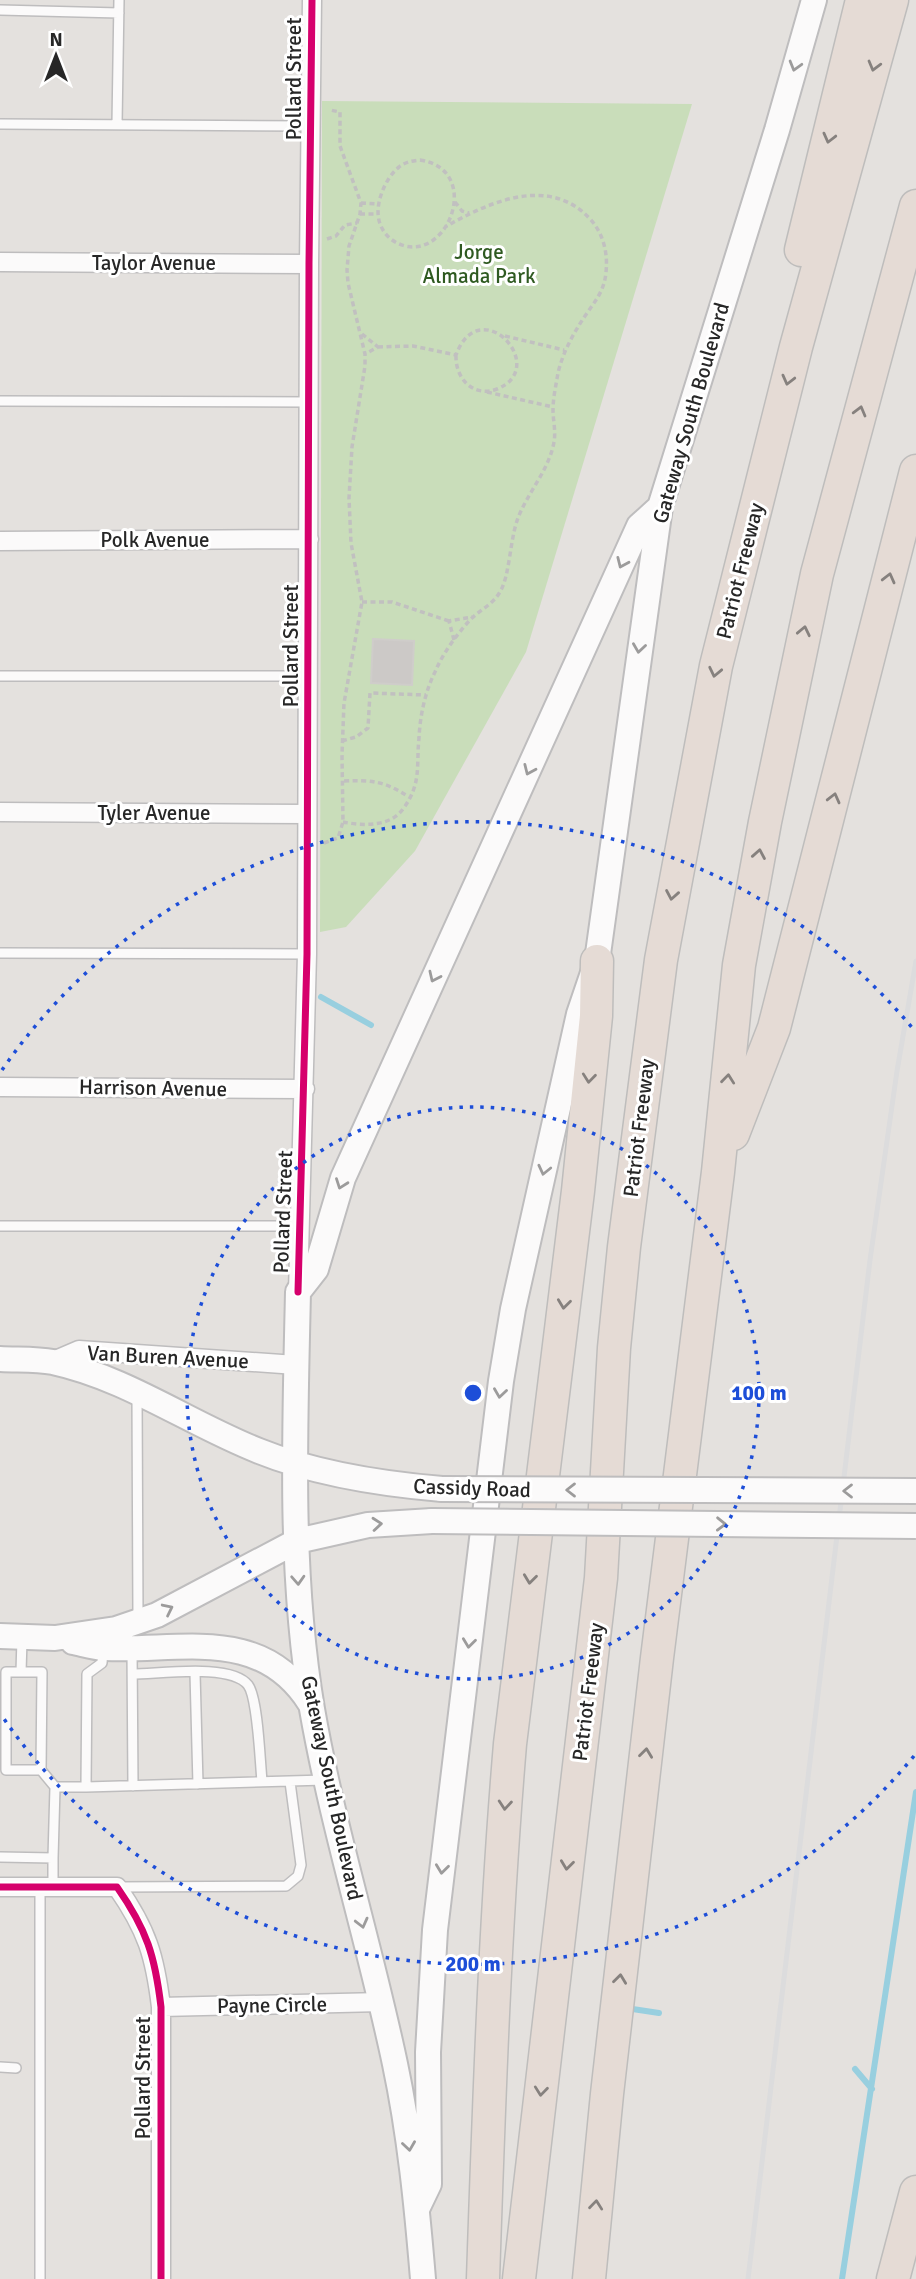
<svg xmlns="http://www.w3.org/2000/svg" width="916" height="2279" font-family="Signika,sans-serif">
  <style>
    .green { fill: #c9ddba }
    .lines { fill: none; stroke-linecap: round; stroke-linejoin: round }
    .stream { stroke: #98cfdf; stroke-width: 6 }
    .building { fill: #ccc9c7; stroke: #cfcdca; stroke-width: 2 }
    .lane-casing { stroke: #bebdbe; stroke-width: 12 }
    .street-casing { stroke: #bebdbe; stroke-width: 21 }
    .secondary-casing { stroke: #bebdbe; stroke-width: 28 }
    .highway-casing { stroke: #bebdbc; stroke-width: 35 }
    .path { stroke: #c1c0c0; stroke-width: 3.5; stroke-dasharray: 5 3.5; stroke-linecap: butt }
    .lane { stroke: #fbfafa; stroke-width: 9 }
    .street { stroke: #fbfafa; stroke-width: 18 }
    .secondary { stroke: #fbfafa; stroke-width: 24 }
    .highway { stroke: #e5dbd5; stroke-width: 32 }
    .rail { stroke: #dcdcdd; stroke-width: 5 }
    .secondary-bridge-casing { stroke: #bebdbe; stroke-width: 28; stroke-linecap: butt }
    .secondary-bridge { stroke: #fbfafa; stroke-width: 24 }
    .cycleway-casing { stroke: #fff; stroke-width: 11 }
    .cycleway { stroke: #d6006c; stroke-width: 7 }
    .oneway { stroke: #9c9b9b }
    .oneway2 { stroke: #86817e }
    .ring { fill: none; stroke: #1d4ed8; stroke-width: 3.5; stroke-dasharray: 3.5 7 }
    .labels { text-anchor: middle; stroke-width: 6; stroke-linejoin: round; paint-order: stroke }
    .street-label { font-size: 21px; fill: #272727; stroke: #fff }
    .park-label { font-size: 21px; fill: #2f5a21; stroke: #fff }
    .centre { fill: #1d4ed8; stroke: #fff; stroke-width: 3.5 }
    .ring-label { font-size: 21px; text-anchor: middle; font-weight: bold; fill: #1d4ed8; stroke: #fff; stroke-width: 6; stroke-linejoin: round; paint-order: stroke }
  </style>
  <rect width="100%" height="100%" fill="#e4e1de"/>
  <path class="green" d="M322,101L692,104L526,652L415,851L346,927L320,932Z"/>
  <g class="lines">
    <path class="stream" d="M321,997L371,1025
      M626,2008L659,2013
      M855,2069L872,2089
      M842,2279L916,1792"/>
  </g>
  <path class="building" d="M373,639L414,641L412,685L371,683Z"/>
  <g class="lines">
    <defs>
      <path id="lane" d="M0,10L119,13
        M0,124L311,126
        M117,124L119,0
        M0,401L309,402
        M0,676H308
        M0,953L307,954
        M0,1226H300
        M137,1394L138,1618
        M22,1639L21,1672H42L41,1770L55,1787
        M132,1649L133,1786
        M21,1672H6V1770H41
        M195,1673L198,1784
        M133,1674C159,1674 231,1663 248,1685C258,1698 260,1762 262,1781
        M86,1787L325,1780
        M0,1857L53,1858L55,1787H86L87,1674L102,1663L103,1651
        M53,1858V1887
        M119,1887L286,1886L298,1876L301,1865L290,1782
        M0,2067L16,2068
        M40,2279V1887"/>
      <path id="street" d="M0,262L309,264
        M0,541L309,539
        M0,812L307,814
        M0,1087L305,1089
        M298,1292L307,954L309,264L312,0
        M51,1362L79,1350L296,1365
        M0,1887H117C147,1930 155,1956 161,2007V2279
        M161,2007L382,2002"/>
      <path id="secondary" d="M0,1359C17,1360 36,1359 53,1362C127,1378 190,1424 259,1451C316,1474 382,1484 442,1489
        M0,1636L55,1638L116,1629L157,1615L297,1541L368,1525L432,1521
        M73,1642C83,1644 94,1648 105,1648C180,1652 261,1625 310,1703
        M417,2209L429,2184L428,2052L435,1930L501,1381L513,1309L579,1014L597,961L660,507L777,130L814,0
        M423,2279C417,2207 410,2135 395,2064C370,1945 333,1829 312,1709C289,1572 295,1431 298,1292L316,1269L343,1178L639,526L660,507"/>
      <path id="highway" d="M801,250L862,0
        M733,1134L774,1028L916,471
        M483,2279C489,2101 495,1922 510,1744L578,1191L596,1016L597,961
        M519,2279L601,1578L614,1348L624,1247L661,960L716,666L796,347L892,0
        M589,2279L607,2094L657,1658L718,1172L739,965L765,822L817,574L916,206
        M893,2279L916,2192"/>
    </defs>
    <use href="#lane" class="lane-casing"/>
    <use href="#street" class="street-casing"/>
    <use href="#secondary" class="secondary-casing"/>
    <use href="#highway" class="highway-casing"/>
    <path class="path" d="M420,160C481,169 451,257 405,246C394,243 385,236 381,226C372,208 385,178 399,167C405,162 412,161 420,160Z
      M455,202L462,211L469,213
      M361,203L378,204
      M360,214H377
      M327,239L336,236L345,225L357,223
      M362,334L378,347L365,354
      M505,336L564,350
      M378,347L413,346L456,355C480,290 551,368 497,389C473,398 455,378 456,355
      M487,392L553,407
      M362,602H392L449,621
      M454,640L449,621L472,617
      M342,741L356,737L368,728L370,693L426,695
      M344,781C373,780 384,781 409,797
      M343,822C363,826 390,827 403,809C422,783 416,767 419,738C420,716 425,692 435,672C443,653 457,634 471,619C481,609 494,604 501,590C510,573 510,539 518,518C528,492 549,470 554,442C556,431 553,420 553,410C553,398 556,385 558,373C563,352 573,334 585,316C593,304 602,294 605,279C609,258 605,236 591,220C550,174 489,202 445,227
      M324,843L338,838L343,822L342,755L344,703L362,602L351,543L349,498L352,447L365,366V354L348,283L347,270L349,246L360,214L361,203L340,146V112L330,110"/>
    <use href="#lane" class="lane"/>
    <use href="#street" class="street"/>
    <use href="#secondary" class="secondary"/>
    <use href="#highway" class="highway"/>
    <path class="rail" d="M748,2279L870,1260L897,1071L916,961"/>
    <defs>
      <path id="secondary-bridge" d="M442,1489L916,1491
        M432,1521L916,1526"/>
    </defs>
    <use href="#secondary-bridge" class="secondary-bridge-casing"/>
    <use href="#secondary-bridge" class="secondary-bridge"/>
    <defs>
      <path id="cycleway" d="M298,1292L307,954L309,264L312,0
        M0,1887H117C147,1930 155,1956 161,2007V2279"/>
    </defs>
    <use href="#cycleway" class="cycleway-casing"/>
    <use href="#cycleway" class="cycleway"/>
  </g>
  <defs><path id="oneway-chevron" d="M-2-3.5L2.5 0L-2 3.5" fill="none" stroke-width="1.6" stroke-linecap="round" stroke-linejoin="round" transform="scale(1.75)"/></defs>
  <g class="oneway">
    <use href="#oneway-chevron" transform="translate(795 66) rotate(106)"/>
    <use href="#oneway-chevron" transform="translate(622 563) rotate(114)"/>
    <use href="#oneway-chevron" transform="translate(639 648) rotate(98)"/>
    <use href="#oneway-chevron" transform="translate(529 770) rotate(114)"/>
    <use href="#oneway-chevron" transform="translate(434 977) rotate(115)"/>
    <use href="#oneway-chevron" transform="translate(544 1170) rotate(103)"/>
    <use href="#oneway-chevron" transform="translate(341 1184) rotate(110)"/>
    <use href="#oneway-chevron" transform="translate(500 1393) rotate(98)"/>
    <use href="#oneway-chevron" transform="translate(571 1490) rotate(-180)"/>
    <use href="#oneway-chevron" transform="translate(848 1491) rotate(-180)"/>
    <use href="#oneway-chevron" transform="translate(377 1524) rotate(-5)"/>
    <use href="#oneway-chevron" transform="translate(721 1524) rotate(1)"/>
    <use href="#oneway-chevron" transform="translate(298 1580) rotate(87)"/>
    <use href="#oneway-chevron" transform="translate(168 1609) rotate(-26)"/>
    <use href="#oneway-chevron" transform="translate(469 1643) rotate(97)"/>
    <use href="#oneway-chevron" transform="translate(442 1869) rotate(97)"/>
    <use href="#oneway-chevron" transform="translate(362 1923) rotate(76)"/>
    <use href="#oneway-chevron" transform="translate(409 2146) rotate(82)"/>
  </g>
  <g class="oneway2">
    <use href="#oneway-chevron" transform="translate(874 66) rotate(105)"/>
    <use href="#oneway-chevron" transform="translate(829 138) rotate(104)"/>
    <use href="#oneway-chevron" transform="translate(788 380) rotate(104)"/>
    <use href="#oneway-chevron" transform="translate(860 411) rotate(-75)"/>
    <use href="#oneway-chevron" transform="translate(889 578) rotate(-76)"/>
    <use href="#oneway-chevron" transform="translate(804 631) rotate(-78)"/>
    <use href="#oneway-chevron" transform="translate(715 672) rotate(102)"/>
    <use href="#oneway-chevron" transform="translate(834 798) rotate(-76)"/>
    <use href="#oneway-chevron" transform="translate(759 854) rotate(-80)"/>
    <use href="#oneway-chevron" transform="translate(672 895) rotate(100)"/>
    <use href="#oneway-chevron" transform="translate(589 1078) rotate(96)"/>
    <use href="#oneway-chevron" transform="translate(728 1079) rotate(-84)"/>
    <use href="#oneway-chevron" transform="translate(564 1304) rotate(97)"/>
    <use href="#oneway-chevron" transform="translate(530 1579) rotate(97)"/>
    <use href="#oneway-chevron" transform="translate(646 1753) rotate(-83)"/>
    <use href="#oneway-chevron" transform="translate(505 1805) rotate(95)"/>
    <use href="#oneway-chevron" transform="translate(567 1865) rotate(97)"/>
    <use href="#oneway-chevron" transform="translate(620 1979) rotate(-83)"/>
    <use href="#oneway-chevron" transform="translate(541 2091) rotate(96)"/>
    <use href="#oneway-chevron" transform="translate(596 2205) rotate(-84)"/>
  </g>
  <g class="ring">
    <circle cx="473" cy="1393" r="286"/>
    <path d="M914 1756A571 571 0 0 1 2 1716M2 1070A571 571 0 0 1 914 1030"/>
  </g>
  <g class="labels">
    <g class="street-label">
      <text transform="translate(294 79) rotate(-90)" y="7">Pollard Street</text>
      <text x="154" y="270">Taylor Avenue</text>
      <text transform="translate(691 413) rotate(-74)" y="7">Gateway South Boulevard</text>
      <text x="155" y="547">Polk Avenue</text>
      <text transform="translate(740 571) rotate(-76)" y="7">Patriot Freeway</text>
      <text transform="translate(291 646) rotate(-90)" y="7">Pollard Street</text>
      <text x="154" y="820">Tyler Avenue</text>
      <text transform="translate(153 1088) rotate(1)" y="7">Harrison Avenue</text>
      <text transform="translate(639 1128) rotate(-83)" y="7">Patriot Freeway</text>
      <text transform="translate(283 1212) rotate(-88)" y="7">Pollard Street</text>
      <text transform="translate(168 1357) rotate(3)" y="7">Van Buren Avenue</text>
      <text transform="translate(472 1488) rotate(2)" y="7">Cassidy Road</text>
      <text transform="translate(588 1692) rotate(-83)" y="7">Patriot Freeway</text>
      <text transform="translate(332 1788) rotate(78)" y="7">Gateway South Boulevard</text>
      <text transform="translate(272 2005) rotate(-1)" y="7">Payne Circle</text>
      <text transform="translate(143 2078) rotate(-90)" y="7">Pollard Street</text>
    </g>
    <g class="park-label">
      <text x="479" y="259">Jorge<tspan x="479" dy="24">Almada Park</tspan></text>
    </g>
  </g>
  <circle cx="473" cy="1393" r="10" class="centre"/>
  <g class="ring-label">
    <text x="759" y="1400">100 m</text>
    <text x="473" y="1971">200 m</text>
  </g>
  <g transform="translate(56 56)" stroke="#ffffff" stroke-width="5" paint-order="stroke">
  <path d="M0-5L12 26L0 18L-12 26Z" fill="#272727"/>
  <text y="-10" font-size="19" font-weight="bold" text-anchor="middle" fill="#272727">N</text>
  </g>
</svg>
